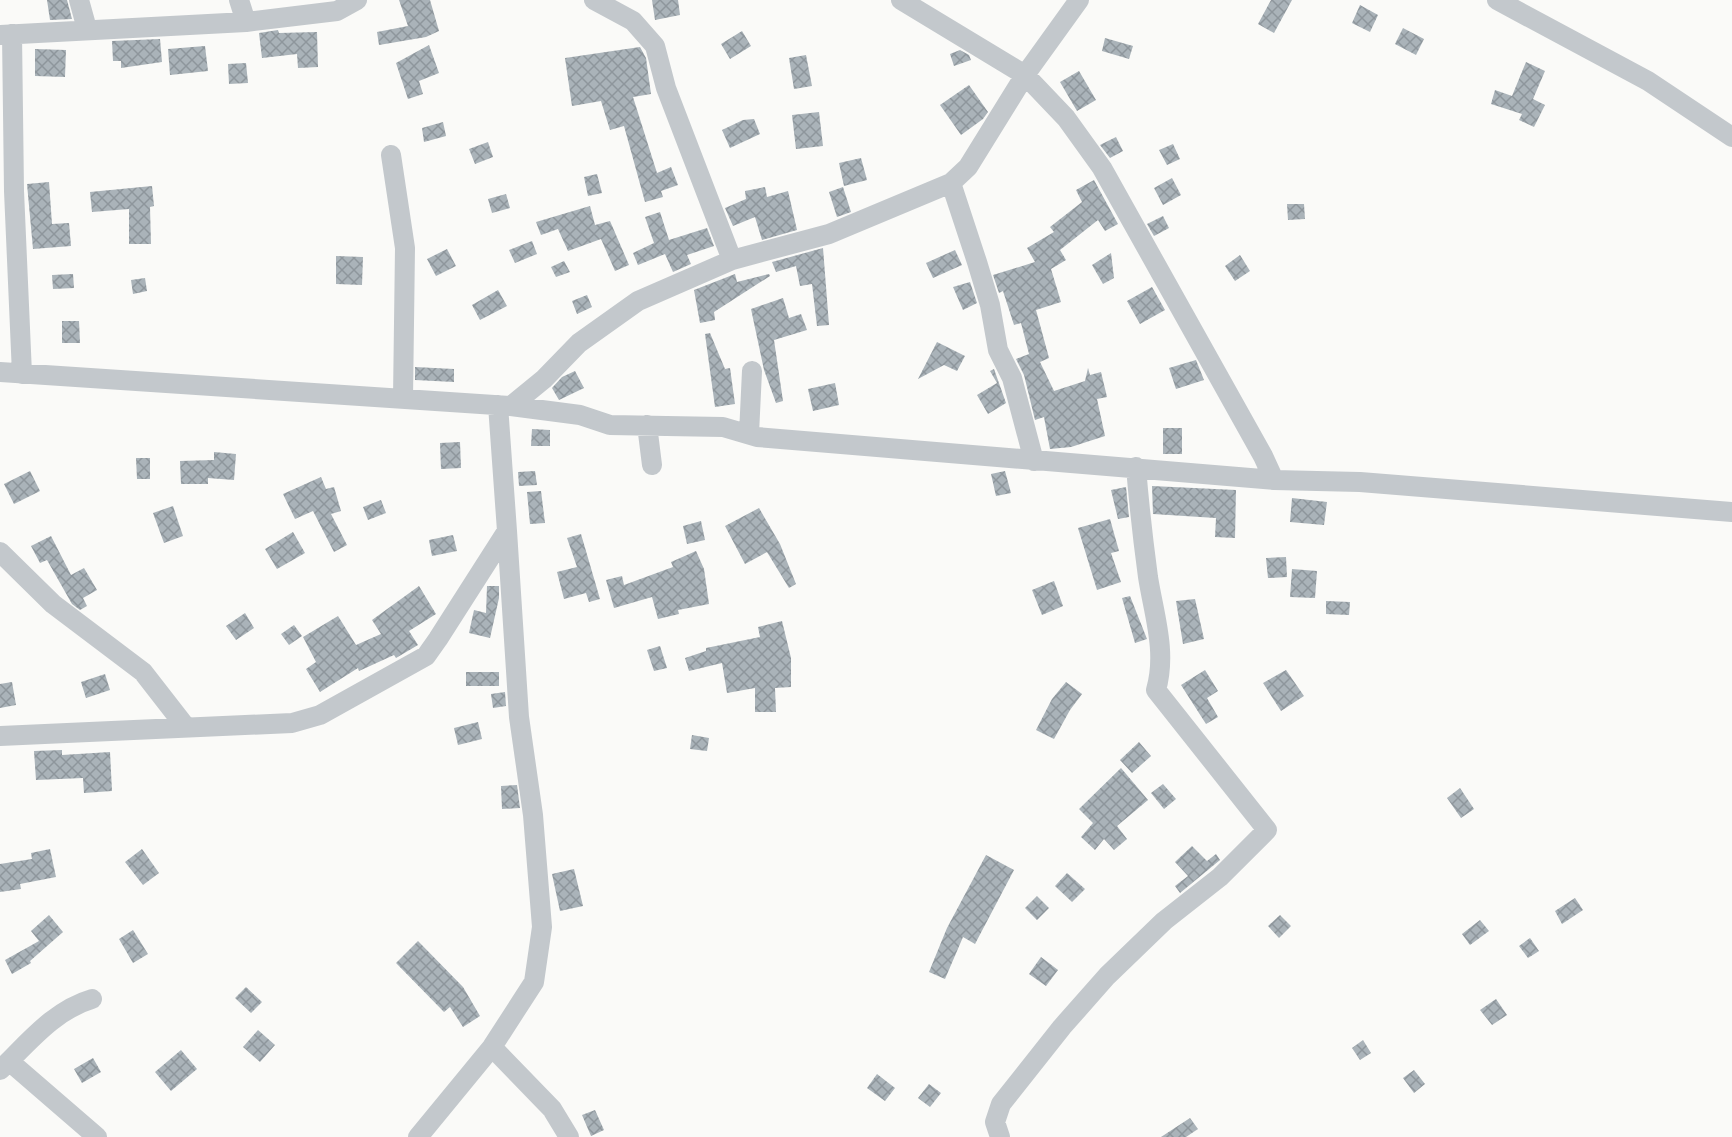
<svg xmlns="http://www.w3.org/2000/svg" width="1732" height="1137" font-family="'Archivo Narrow',sans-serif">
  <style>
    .building { fill: url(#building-cross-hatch) }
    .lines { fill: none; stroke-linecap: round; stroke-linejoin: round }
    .minor { stroke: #c3c8cc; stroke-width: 20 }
  </style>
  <defs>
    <pattern id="building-cross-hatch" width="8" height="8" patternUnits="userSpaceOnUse" patternTransform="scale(1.5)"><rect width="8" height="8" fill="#aab3b9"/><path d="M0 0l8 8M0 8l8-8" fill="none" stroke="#8e969c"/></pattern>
  </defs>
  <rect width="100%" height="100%" fill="#fafaf8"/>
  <path class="building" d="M47,0H67L72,19L50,20Z
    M399,0H430L439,31L426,37L379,45L377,32L408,26Z
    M652,0H678L680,15L655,20Z
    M1271,0H1292L1274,33L1258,24Z
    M1360,5L1378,15L1370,32L1352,23Z
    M1403,28L1424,39L1416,55L1395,44Z
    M278,30L279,33L317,32L318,67L298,68L297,54L262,58L259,33Z
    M742,31L751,46L730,59L721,44Z
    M1105,38L1133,46L1129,59L1102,51Z
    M160,39L162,62L121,68V61H113L112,41Z
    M429,45L439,73L419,81L423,94L408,99L396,63Z
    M205,46L208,71L170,75L168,49Z
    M640,47L646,58L651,94L633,97L657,173L671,167L678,185L661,191L663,197L645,202L624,126L610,130L601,101L572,106L565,58Z
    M35,49L66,50L65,77L35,76Z
    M960,50L969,55L971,60L954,66L950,54Z
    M806,55L812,86L794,89L789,58Z
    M1526,62L1545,71L1533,99L1545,105L1534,127L1519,120L1522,114L1491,104L1495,90L1512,96Z
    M246,63L248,83L229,84L228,64Z
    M1079,71L1096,100L1077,111L1060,82Z
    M969,85L988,112L983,119L961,135L940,105Z
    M819,112L823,146L796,149L792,115Z
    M754,119L760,134L730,148L722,130L743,120Z
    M443,122L446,136L424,142L422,128Z
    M1116,137L1123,151L1110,158L1100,145Z
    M488,142L493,157L475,164L469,149Z
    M1173,144L1180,159L1167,165L1159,150Z
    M861,158L867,180L844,186L839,163Z
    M597,174L602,193L588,196L584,177Z
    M1172,178L1181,195L1163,205L1154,188Z
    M1094,180L1118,224L1105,231L1098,220L1060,250L1066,260L1051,269L1061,302L1036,310L1049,358L1040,362L1054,391L1085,381L1088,368L1090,375L1101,372L1107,397L1097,399L1105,436L1071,447L1050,449L1044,417L1035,420L1024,375L1016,359L1029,354L1021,323L1014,325L1003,291L999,293L993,275L1035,262L1027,248L1054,232L1050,227L1082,202L1076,190Z
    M49,182L52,224L69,223L71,246L33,249L27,184Z
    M152,186L154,206L150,207L151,244H129V209L92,212L90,192Z
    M765,187L767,197L788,191L797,230L762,240L755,217L733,226L725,208L746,199L745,191Z
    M843,187L851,212L837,217L829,192Z
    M506,194L510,208L492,213L488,199Z
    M1287,204H1304L1305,219L1288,220Z
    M590,206L595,225L610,221L629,265L615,271L601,239L568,251L558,229L541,235L536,222Z
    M660,212L669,240L707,228L714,246L687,255L691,264L673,272L665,254L638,265L633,253L654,243L645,217Z
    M1163,216L1169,228L1154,236L1147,224Z
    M532,241L537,254L515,263L509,250Z
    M823,248L829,325L817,326L812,284L800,286L796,266L776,272L772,262Z
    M447,249L456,266L436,276L427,259Z
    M955,250L962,265L933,278L926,263Z
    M1111,253L1114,278L1103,284L1092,265Z
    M1240,255L1250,271L1235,281L1225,266Z
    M336,256L363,257L362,285L336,284Z
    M564,261L570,272L556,277L551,267Z
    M73,274L74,288L53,289L52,275Z
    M735,274L737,282L769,274L770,276L714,312L715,320L700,323L694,290Z
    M145,278L147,291L133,294L131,280Z
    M970,282L977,303L963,310L953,287Z
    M1152,287L1165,310L1140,324L1127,301Z
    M498,290L507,306L480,320L472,305Z
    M587,295L592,307L577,314L572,301Z
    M783,298L789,318L801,314L807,330L774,340L783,401L776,403L764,370L751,309Z
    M62,321H79L80,343H62Z
    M710,333L725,369L730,368L735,404L715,407L705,334Z
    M937,342L965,356L957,371L944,365L918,379Z
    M1196,360L1204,380L1176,389L1169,368Z
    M415,367L454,369V382L415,380Z
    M994,369L1006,403L988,414L977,395L997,383L990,371Z
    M575,371L584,388L559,400L552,388L562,377Z
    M835,383L839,405L813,411L808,389Z
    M1163,428H1182V454H1163Z
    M532,429L550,430V446H531Z
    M460,442L461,468L441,469L440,443Z
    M214,452L236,454L234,480L208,478V484H181L180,461L214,460Z
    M136,458H150V479H137Z
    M30,471L40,491L14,504L4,484Z
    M535,471L537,485L519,486L518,472Z
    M1005,471L1011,493L996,496L991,474Z
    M321,477L326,489L334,487L341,511L331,514L347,545L334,552L313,511L295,519L283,494Z
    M1152,486L1236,490L1235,538L1215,537L1216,518L1153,514Z
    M1126,487L1129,517L1118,519L1111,490Z
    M541,491L545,523L530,524L527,492Z
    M1292,498L1327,502L1324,525L1290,522Z
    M381,500L386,513L368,520L363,507Z
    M173,506L183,536L164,543L153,513Z
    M759,508L780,544L796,584L789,588L767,552L745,564L725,526Z
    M1110,519L1119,551L1111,553L1121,582L1097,590L1078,528Z
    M701,521L705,540L687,544L683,526Z
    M293,532L305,553L277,569L265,549Z
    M581,534L600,599L589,602L586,593L564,599L557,572L577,567L567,538Z
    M453,535L457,551L432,556L429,540Z
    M51,536L71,575L84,568L97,590L83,598L87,606L80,610L72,604L47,560L40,563L31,546Z
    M696,551L704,569L709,604L678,610L679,614L658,619L652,597L614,608L606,580L622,576L624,585L673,567L671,562Z
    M1286,557L1287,577L1268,578L1266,558Z
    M1292,569L1317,571L1315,598L1290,597Z
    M1054,581L1063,606L1042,615L1032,590Z
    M419,586L436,614L409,631L418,645L396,658L394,655L359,671L358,668L320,692L306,669L316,662L303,637L338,616L356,645L381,634L372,620Z
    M487,586H499V598L490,638L469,633L474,610L486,613Z
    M1130,596L1147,639L1135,643L1122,598Z
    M1195,599L1204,639L1183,644L1176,601Z
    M1326,601L1350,602L1349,615L1326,614Z
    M245,613L254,628L236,640L226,626Z
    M782,621L791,658V687L775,688L776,712H755V688L727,693L722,663L689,671L685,658L706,651V648L760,637L758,627Z
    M294,625L302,636L289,645L281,634Z
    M660,646L667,668L654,671L647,650Z
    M1205,670L1218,691L1207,698L1218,717L1206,724L1181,685Z
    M1286,670L1304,696L1281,711L1263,683Z
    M466,672H499V686H466Z
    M105,674L110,690L86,698L81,682Z
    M12,682L16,705L0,708V684Z
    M1066,682L1082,694L1070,710L1054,739L1036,730L1052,699Z
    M505,692L506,706L493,708L491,694Z
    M478,722L482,739L458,745L454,728Z
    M692,735L709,738L707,751L690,749Z
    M1139,742L1151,756L1132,773L1120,760Z
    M62,750V755L110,752L112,791L84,793L83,778L36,780L34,751Z
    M1121,768L1148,800L1117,826L1127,839L1114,850L1104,839L1095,850L1081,837L1093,823L1079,809Z
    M1163,784L1176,799L1164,809L1151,793Z
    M517,785L520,808L502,809L501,786Z
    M1460,788L1474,809L1461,818L1447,798Z
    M1192,846L1207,861L1216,854L1220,860L1180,893L1175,886L1188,876L1175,862Z
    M50,849L56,877L20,884L21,889L0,892V864L32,859L31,853Z
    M142,849L159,873L143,885L125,862Z
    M986,855L1014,870L975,944L963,937L945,979L929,972L947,928Z
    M574,869L583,906L560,911L552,874Z
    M1067,873L1085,889L1072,902L1055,886Z
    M1037,896L1049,908L1037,920L1025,908Z
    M1575,898L1583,910L1562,924L1555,911Z
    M49,915L63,932L30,961L31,963L12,974L5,960L39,941L31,931Z
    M1280,915L1291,926L1279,938L1268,926Z
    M1480,920L1489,931L1470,945L1462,934Z
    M133,930L148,954L133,963L119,939Z
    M1530,938L1539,951L1528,958L1519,946Z
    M418,941L463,987L480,1016L463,1027L450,1007L444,1012L396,963Z
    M1041,957L1058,970L1046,986L1029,974Z
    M246,987L262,1002L251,1013L235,998Z
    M1496,999L1507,1015L1492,1025L1480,1010Z
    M258,1030L275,1045L260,1062L243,1047Z
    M1363,1040L1371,1053L1360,1060L1352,1048Z
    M181,1050L197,1069L171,1091L155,1072Z
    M93,1058L101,1072L82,1083L74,1069Z
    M1414,1070L1425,1084L1414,1093L1403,1078Z
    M877,1074L895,1088L885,1101L867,1088Z
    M929,1084L941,1093L930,1107L918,1098Z
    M595,1110L604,1130L591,1136L582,1115Z
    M1190,1118L1198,1129L1186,1137H1161Z"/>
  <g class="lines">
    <path class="minor" d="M79,0L87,29
      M239,0L246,22
      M594,0L633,21L655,46L666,88L732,260
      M901,0L1025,75L1066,118L1102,168L1263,456L1274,480
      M1497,0L1648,81L1732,137
      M12,34L14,191L22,374
      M0,35L246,22L337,11L357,0
      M391,155L405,248L403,398
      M951,183L977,262L990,305L998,350L1012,378L1034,461
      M0,372L511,406L580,415L610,425L723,427L757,437L1274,480L1360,482L1732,512
      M511,406L544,379L579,343L638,301L732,260L829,234L951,183L968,167L1025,75L1079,0
      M647,425L652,465
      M749,434L752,371
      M0,552L53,604L143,672L185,726
      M0,736L292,723L320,715L426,656L438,639L507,531L498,405
      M492,1047L552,1109L569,1137
      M9,1061L97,1137
      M0,1070C28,1043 54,1010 92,999
      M418,1137L492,1047L534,982L542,927L533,815L519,717L507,531
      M1000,1137L995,1122L1001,1104L1062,1027L1107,976L1164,921L1220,877L1267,830L1156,690C1167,652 1154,615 1148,577C1143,540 1139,504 1136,467"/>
  </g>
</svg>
